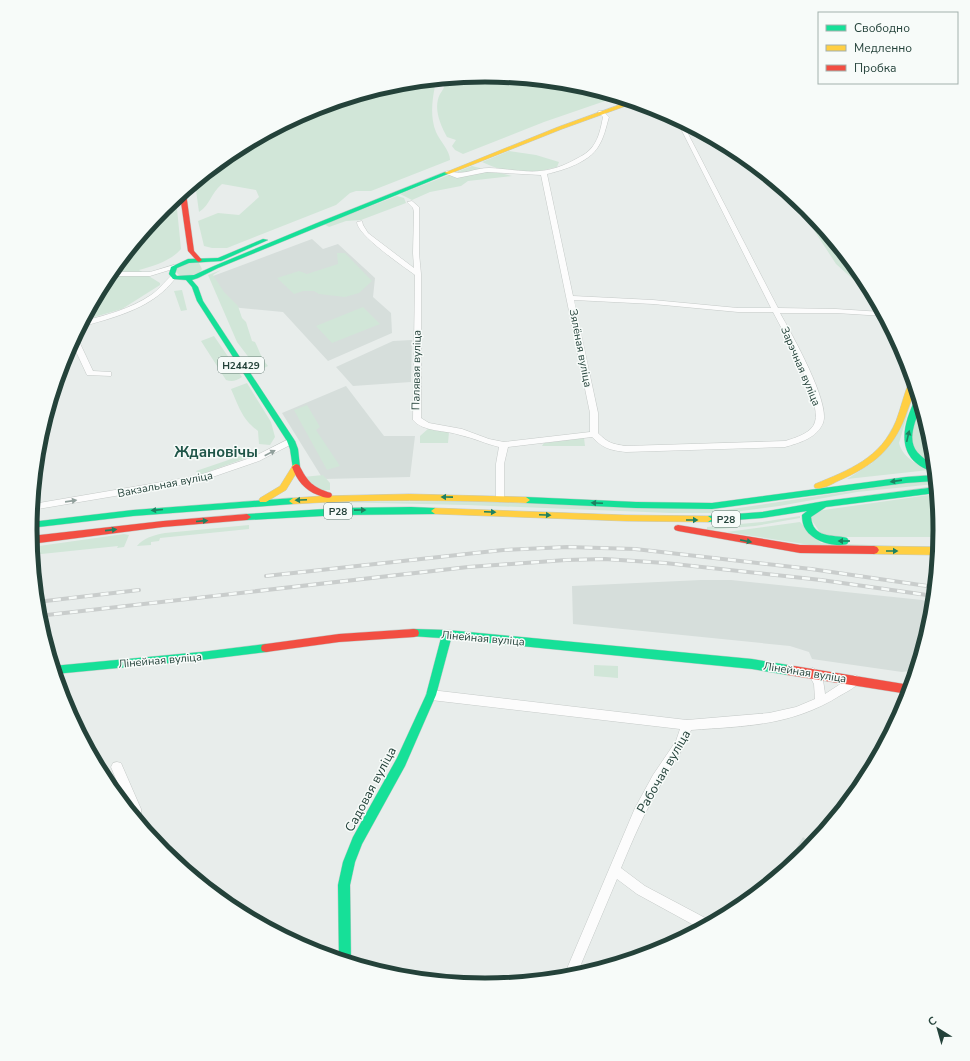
<svg xmlns="http://www.w3.org/2000/svg" width="970" height="1061" font-family="'Nunito Sans',sans-serif">
  <style>
    .built { fill: #d6dedb }
    .green { fill: #d1e6d8 }
    .lines { fill: none; stroke-linecap: round; stroke-linejoin: round }
    .street-casing { stroke: #c5cac8; stroke-width: 1 }
    .fast-casing { stroke: #c3cbc8; stroke-width: 1 }
    .slow-casing { stroke: #c3cbc8; stroke-width: 1 }
    .jam-casing { stroke: #c3cbc8; stroke-width: 1 }
    .street { fill: #fcfcfc; fill-rule: evenodd }
    .fast { fill: #16e098; fill-rule: evenodd }
    .slow { fill: #ffcf43; fill-rule: evenodd }
    .jam { fill: #f24e42; fill-rule: evenodd }
    .rail-casing { stroke: #c9cdcc; stroke-width: 4 }
    .rail { stroke: #f7fbf9; stroke-width: 2.5; stroke-dasharray: 8; stroke-linecap: butt }
    .oneway { fill: #1e8160 }
    .oneway2 { fill: #909f9b }
    .labels { text-anchor: middle; stroke-width: 3; stroke-linejoin: round; paint-order: stroke }
    .shield { fill: #f7fbf9; stroke: #637a73; stroke-width: 1 }
    .shield-label { font-size: 10px; font-weight: bold; fill: #24423a }
    .street-label { font-size: 11px; fill: #24423a; stroke: #f7fbf9 }
    .near-street-label { font-size: 13px; fill: #24423a; stroke: #f7fbf9 }
    .district-label { font-size: 15px; font-weight: bold; fill: #1f5548; stroke: #f7fbf9 }
    .rim { fill: none; stroke: #24423a; stroke-width: 5 }
  </style>
  <rect width="100%" height="100%" fill="#e8edeb"/>
  <path class="built" d="M312,239L323,249L338,244L375,278L373,297L391,313L392,333L328,361L283,312L231,307L213,276Z
    M412,340L411,382L353,386L336,367L393,341Z
    M346,386L384,436H415L410,477L323,479L282,413Z
    M701,580H731L922,600L933,603L931,619L916,670L902,672L812,659L809,652L790,646L573,624L572,586Z
    M803,837L813,844L807,852L782,872Z"/>
  <path class="green" d="M485,76L574,84L609,95L605,101L544,122L463,154L455,150L452,146L456,140L447,137C440,124 433,108 440,94C443,89 446,86 444,80Z
    M435,80L432,83L435,86C432,101 430,117 436,132C440,141 450,151 450,160L371,191H356L350,193L336,205L227,248H212L204,246L198,221L218,213L239,215L259,197L256,190L222,184C210,194 211,204 199,212L195,183L232,152L311,110L396,84Z
    M509,151L536,155L559,162L557,167C528,175 510,175 482,162Z
    M472,166L512,176L468,181L461,186L430,192L412,200L400,194Z
    M397,196L404,198L406,203L361,220L346,221L329,227L324,224Z
    M793,198L807,209L863,278L875,299L836,264Z
    M176,199L181,249C171,261 153,266 139,270L160,283V285L122,309L84,320L107,278L163,209Z
    M337,253H345L372,281L359,293L345,297L319,294L314,291H303L294,294L277,278L299,271L307,274L338,264Z
    M199,263L202,269L199,273L181,277L174,270L181,264Z
    M221,270L213,275L224,292L238,306L242,318L246,322L252,341L255,342C260,352 261,358 268,366L264,368L260,365L253,363L237,342L208,275Z
    M182,290L187,310L181,311L174,291Z
    M363,307L380,324L332,343L316,326Z
    M214,336L242,377C236,381 232,382 226,380L201,341Z
    M247,383L271,422L275,437L270,445L259,444L258,431C242,419 239,407 231,389Z
    M914,385L915,389L899,443C903,458 916,463 929,470L847,479L872,463L910,396Z
    M919,402L931,442L934,466L921,459L909,437Z
    M307,405L320,427L316,430L340,466L327,470L294,410Z
    M429,428L449,432L448,443H420V436Z
    M584,438L585,446H542L544,443Z
    M246,454L249,457L199,475L196,471Z
    M323,475L330,483V490H321L303,477Z
    M935,481V484L857,492L779,506L726,513H671L467,505L331,502L468,501L725,510L905,483Z
    M936,494L939,537H833L821,534L809,516L817,511Z
    M800,516V518L755,526L707,530V527L762,522Z
    M800,522L821,543L897,546H939L938,547H823L727,532Z
    M249,525V529L160,538L159,541L151,542V545L137,546C143,538 154,535 165,533Z
    M124,534L129,535L124,547L117,548L118,546L32,555V547Z
    M594,665L618,666V678L594,676Z"/>
  <g class="lines">
    <defs>
      <path id="street" d="M599,111H603L609,117C606,127 604,138 598,147C589,162 564,170 547,174L573,296L653,300L738,308H771L676,119L682,122L778,308L836,309L882,312L884,316L836,313H780C791,333 831,403 823,423C817,438 799,443 785,447L626,452C610,450 604,449 592,437L508,447L504,464V499L500,502L496,499V464L499,447C486,444 474,438 460,435C446,430 423,432 413,420L415,275C403,266 357,235 357,222L362,221L363,225L368,233L414,268L413,253L414,212L413,208L407,202L412,201L419,207V253L421,274V418L429,423L462,429L489,439L504,442L590,432V413L541,175L487,172L457,178L444,173L447,171C466,176 473,168 489,168C525,170 542,178 576,159C582,156 589,152 593,146C599,138 601,127 603,117L598,112ZM574,300L653,304L738,312H773C784,333 822,401 815,422C812,433 795,438 785,441L626,446C612,444 608,443 598,433V413Z
        M174,265L177,267L176,268L150,276H108L111,272H150Z
        M174,274L177,276C159,301 134,311 105,320C97,322 89,325 81,326L83,321C107,315 130,309 151,295C159,290 168,277 174,274Z
        M75,337L78,339L93,371L111,372V376L87,375L72,343Z
        M291,438L295,441L294,443L259,461L198,482L32,510L33,504L197,476L253,457Z
        M813,668C823,672 824,685 825,694L851,677L855,675L859,677L860,680C857,687 848,691 841,695C792,726 746,726 691,730C683,752 672,764 661,784C645,811 633,839 621,868L645,886L711,921L712,922L701,929L637,894L617,879L576,976L563,978L635,808L653,775L676,741L680,729L431,700L427,698L426,695L427,692L431,690L687,720L769,713L796,707L815,699L814,684L808,673L809,670Z
        M117,762L121,763L141,809V817L138,822L129,811L111,767L113,763Z"/>
      <path id="fast" d="M445,172L450,173L218,268L198,278L192,280L198,287L203,301L295,441L298,449L300,467L296,470L293,469L290,449L287,441L197,301L192,287L186,280L173,279L169,274L171,267L188,259L218,258L263,239L268,240L221,261L189,263L177,268L175,274L177,276L194,275L214,266L317,223Z
        M916,398H918C919,400 921,404 920,407C920,411 917,417 915,422C908,445 914,453 934,465V472C895,460 901,427 916,398Z
        M935,475V481L906,483L712,509L636,508L526,503L522,500L526,497L636,502L712,503L906,477Z
        M936,487V493L826,507L811,517C813,539 832,534 847,538L849,541L847,544C835,548 813,541 806,530C803,526 802,520 802,515L807,511L762,518L708,522L704,519L708,516L762,512L825,501Z
        M293,498L297,501L293,504L133,516L30,528L31,522L133,510Z
        M411,507L435,508L439,511L435,514L341,515L247,520L243,517L247,514L341,508Z
        M414,629L447,630L752,659L788,665L792,667L793,670L792,673L788,675L752,669L451,639L436,695L405,766L362,844L355,862L350,885L351,963L339,959L338,885L343,862L353,837L397,758L426,695L441,638L410,636L409,633L410,630Z
        M266,644L270,645L271,648L270,651L266,652L201,660L55,674L53,666L201,652Z"/>
      <path id="slow" d="M630,101L634,103L562,129L449,174L444,173L558,127Z
        M910,380H912C916,390 912,399 908,409C895,448 875,465 838,481C832,484 822,490 815,488L814,486L815,484C849,470 881,458 896,421C901,408 904,393 910,380Z
        M296,464L300,467L286,490L266,502H260L259,500L260,498L280,486L293,465Z
        M410,494L526,497L530,500L526,503C448,500 371,499 293,504L289,501L293,498L322,496Z
        M435,508L625,515L708,516L712,519L708,522L625,521L435,514L431,511Z
        M874,546L938,547V555L874,554L871,553L869,550L871,547Z"/>
      <path id="jam" d="M184,192L186,193L194,251L202,260L199,262L197,261L188,251L180,195Z
        M296,464L299,465C308,482 312,487 331,493L332,495L331,497C327,499 323,497 318,495C304,490 297,480 292,467Z
        M247,514L251,517L247,520L163,527L31,544V536L163,521Z
        M678,525L800,545L874,546L877,547L879,550L877,553L874,554L800,553L678,531L675,530L674,528L675,526Z
        M414,629L418,630L419,633L418,636L414,637L339,642L266,652L262,651L261,648L262,645L266,644L339,634Z
        M788,665L910,685L911,686L908,694L788,675L784,673L783,670L784,667Z"/>
    </defs>
    <use href="#street" class="street-casing"/>
    <use href="#fast" class="fast-casing"/>
    <use href="#slow" class="slow-casing"/>
    <use href="#jam" class="jam-casing"/>
    <use href="#street" class="street"/>
    <use href="#fast" class="fast"/>
    <use href="#slow" class="slow"/>
    <use href="#jam" class="jam"/>
    <defs>
      <path id="rail" d="M266,576L503,550L567,547L635,549L811,569L934,587
        M37,602L139,590
        M38,616L468,567L566,560L605,559L665,563L821,580L934,596"/>
    </defs>
    <use href="#rail" class="rail-casing"/>
    <use href="#rail" class="rail"/>
  </g>
  <defs><path id="oneway-solid" d="M-6-.8H1V-3.2L6.5 0L1 3.2V.8H-6Z"/></defs>
  <g class="oneway">
    <use href="#oneway-solid" transform="translate(908 436) rotate(-77)"/>
    <use href="#oneway-solid" transform="translate(896 481) rotate(172)"/>
    <use href="#oneway-solid" transform="translate(447 497) rotate(-179)"/>
    <use href="#oneway-solid" transform="translate(301 500) rotate(177)"/>
    <use href="#oneway-solid" transform="translate(597 503) rotate(-177)"/>
    <use href="#oneway-solid" transform="translate(157 510) rotate(175)"/>
    <use href="#oneway-solid" transform="translate(360 510) rotate(-1)"/>
    <use href="#oneway-solid" transform="translate(490 512) rotate(2)"/>
    <use href="#oneway-solid" transform="translate(545 515) rotate(2)"/>
    <use href="#oneway-solid" transform="translate(692 520)"/>
    <use href="#oneway-solid" transform="translate(202 521) rotate(-5)"/>
    <use href="#oneway-solid" transform="translate(111 530) rotate(-6)"/>
    <use href="#oneway-solid" transform="translate(746 541) rotate(11)"/>
    <use href="#oneway-solid" transform="translate(844 541) rotate(-180)"/>
    <use href="#oneway-solid" transform="translate(892 551)"/>
  </g>
  <g class="oneway2">
    <use href="#oneway-solid" transform="translate(270 453) rotate(-27)"/>
    <use href="#oneway-solid" transform="translate(71 501) rotate(-8)"/>
  </g>
  <g class="labels">
    <g class="shield">
      <rect x="218" y="357" width="46" height="16" rx="3"/>
      <rect x="324" y="503" width="28" height="16" rx="3"/>
      <rect x="712" y="511" width="28" height="16" rx="3"/>
    </g>
    <g class="shield-label">
      <text x="241" y="369">Н24429</text>
      <text x="338" y="515">Р28</text>
      <text x="726" y="523">Р28</text>
    </g>
    <g class="street-label">
      <text transform="translate(581 348) rotate(79)" y="4">Зялёная вуліца</text>
      <text transform="translate(801 366) rotate(67)" y="4">Зарэчная вуліца</text>
      <text transform="translate(416 370) rotate(-89)" y="4">Палявая вуліца</text>
      <text transform="translate(165 484) rotate(-11)" y="4">Вакзальная вуліца</text>
      <text transform="translate(483 638) rotate(5)" y="4">Лінейная вуліца</text>
      <text transform="translate(160 660) rotate(-5)" y="4">Лінейная вуліца</text>
      <text transform="translate(805 672) rotate(9)" y="4">Лінейная вуліца</text>
    </g>
    <g class="near-street-label">
      <text transform="translate(663 771) rotate(-60)" y="5">Рабочая вуліца</text>
      <text transform="translate(370 789) rotate(-62)" y="5">Садовая вуліца</text>
    </g>
    <g class="district-label">
      <text x="216" y="457">Ждановічы</text>
    </g>
  </g>
  <path d="M0 0H970V1061H0ZM37 530a448 448 0 1 1 896 0a448 448 0 1 1-896 0Z" fill="#f7fbf9" fill-rule="evenodd"/>
  <path class="rim" d="M37 530a448 448 0 1 1 896 0a448 448 0 1 1-896 0Z"/>
  <rect x="818" y="12" width="140" height="72" fill="#f7fbf9" stroke="#a3b1ad"/>
  <rect x="826" y="25" width="20" height="6" fill="#16e098" stroke="#a3b1ad"/>
  <text x="854" y="32" font-size="12" fill="#24423a">Свободно</text>
  <rect x="826" y="45" width="20" height="6" fill="#ffcf43" stroke="#a3b1ad"/>
  <text x="854" y="52" font-size="12" fill="#24423a">Медленно</text>
  <rect x="826" y="65" width="20" height="6" fill="#f24e42" stroke="#a3b1ad"/>
  <text x="854" y="72" font-size="12" fill="#24423a">Пробка</text>
  <g transform="translate(938 1029) rotate(323)" stroke="#f7fbf9" stroke-width="3" paint-order="stroke">
  <path d="M0-3L7 15L0 10L-7 15Z" fill="#24423a"/>
  <text y="-6" font-size="11" font-weight="bold" text-anchor="middle" fill="#24423a">С</text>
  </g>
</svg>
